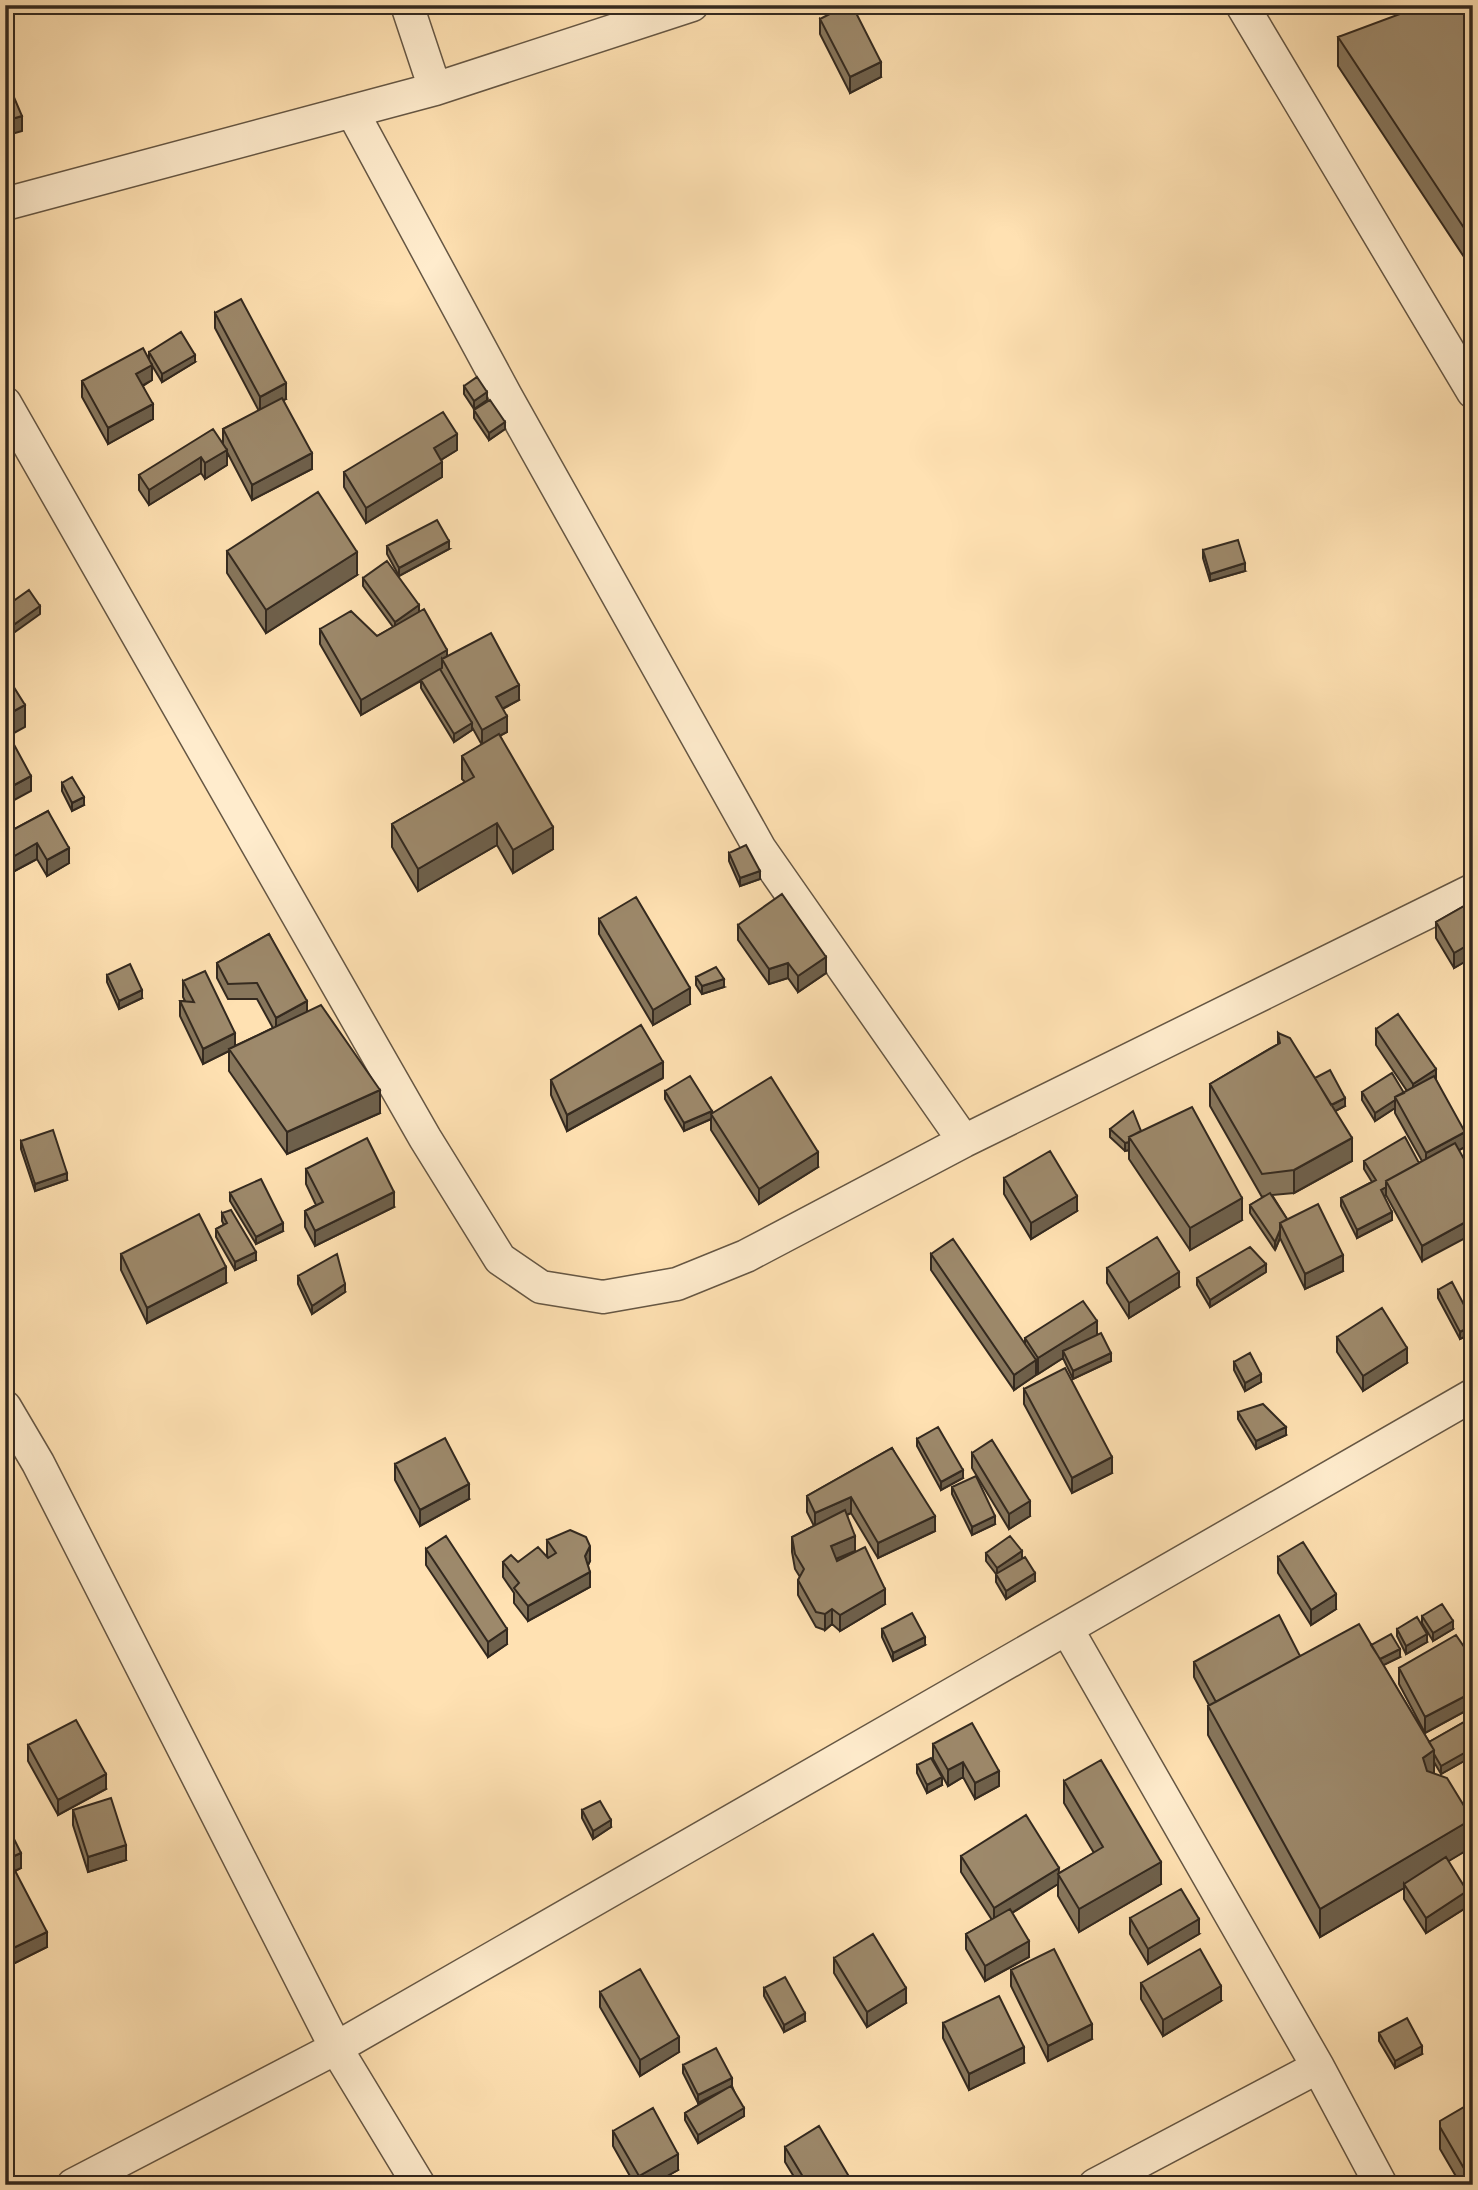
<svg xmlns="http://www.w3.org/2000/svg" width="1478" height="2190" font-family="'Old Standard TT',serif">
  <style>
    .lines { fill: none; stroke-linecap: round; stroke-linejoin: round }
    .street-casing { stroke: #665744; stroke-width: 35 }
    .street { stroke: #ffeccd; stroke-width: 32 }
    .wall { fill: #87765c; stroke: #33291f; stroke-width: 2 }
    .shaded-wall { fill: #6e604b; stroke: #33291f; stroke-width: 2 }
    .building { fill: #9d896b; stroke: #33291f; stroke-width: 2 }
  </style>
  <rect width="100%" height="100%" fill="#ffe1b2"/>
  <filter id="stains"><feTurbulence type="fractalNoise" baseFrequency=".00286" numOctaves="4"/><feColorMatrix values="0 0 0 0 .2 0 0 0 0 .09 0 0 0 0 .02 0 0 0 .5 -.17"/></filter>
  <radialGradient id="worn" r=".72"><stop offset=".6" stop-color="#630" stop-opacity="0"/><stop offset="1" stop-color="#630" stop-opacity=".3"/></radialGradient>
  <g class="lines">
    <defs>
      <path id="street" d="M407,5L435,89
        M1242,5L1473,392
        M352,111L506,396L760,849L964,1141
        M5,204L435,89L692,5
        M5,403L425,1138L500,1259L541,1287L603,1297L677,1284L746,1256L964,1141L1473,890
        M5,1407L38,1463L336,2048L419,2185
        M1067,1629L1318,2067L1381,2185
        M73,2185L336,2048L1473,1395
        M1095,2185L1318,2067"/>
    </defs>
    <use href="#street" class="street-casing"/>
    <use href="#street" class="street"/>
  </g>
  <path class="wall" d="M80,5H167L80,8Z
    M1473,5V262L1468,263L1338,66V37Z
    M820,19L881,77L850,93L820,34Z
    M215,313L286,399L283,400L312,469L252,500L227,452V465L205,479L201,473L149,505L139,490V475L223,444V429L259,411L215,328Z
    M149,352L195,362L162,382L150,362L152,380L143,386L153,419L108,444L82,397V381L149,359Z
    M464,386L487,400L474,409L464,394Z
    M474,410L505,429L489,440L474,418Z
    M457,450L441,460L442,477L366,523L344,487V472Z
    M387,546L449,549L399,576L387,554Z
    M1203,550L1245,571L1210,581L1203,558Z
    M227,551L357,575L266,633L227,573Z
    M363,578L419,612L447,656L519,700L503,709L507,732L500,736L553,849L513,873L497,845L418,891L392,847V824L465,782L462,779V756L482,745L472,727V730L454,742L421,688V681L361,715L320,644V629L377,636L393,627L363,586Z
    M62,783L84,805L72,811L62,791Z
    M48,811L69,863L47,876L37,859L9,874L5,868V834Z
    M729,853L760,879L740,886L729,861Z
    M1473,901V957L1454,968L1436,938V922Z
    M599,919L690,1004L653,1025L599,934Z
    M738,925L826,973L798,992L788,978L769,984L738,940Z
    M269,934L307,1012L380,1113L287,1154L229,1071V1051L203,1064L180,1016V1001H185L183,997V981L235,1046L273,1028L257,999H228L217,978V963Z
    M107,975L142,998L119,1009L107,982Z
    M696,977L724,987L702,994L696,985Z
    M1376,1029L1436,1080L1465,1147L1459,1150L1422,1261L1386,1195L1384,1196L1392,1220L1357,1238L1341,1206V1198L1372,1182L1364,1169V1161L1419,1163L1422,1161L1395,1113V1108L1375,1121L1362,1100V1092L1404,1093L1407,1091L1376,1045Z
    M1278,1033L1315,1078L1345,1106L1335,1111L1352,1161L1294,1193L1272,1195L1287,1219L1343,1271L1305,1289L1280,1238L1275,1250L1250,1213V1205L1265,1196L1262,1197L1210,1106V1084L1278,1044Z
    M663,1078L567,1131L551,1095V1080Z
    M665,1091L712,1114L818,1167L759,1204L711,1130V1119L684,1131L665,1099Z
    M1110,1129L1141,1131L1242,1220L1190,1250L1129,1159V1150L1125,1151L1110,1137Z
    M21,1141L67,1180L35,1191L21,1149Z
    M306,1169L394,1207L315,1246L305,1227V1211L316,1205L306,1184Z
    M1004,1178L1077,1211L1031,1239L1004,1194Z
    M230,1193L283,1231L256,1244L230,1201Z
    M222,1213L256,1260L235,1270L216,1237V1229L224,1225L222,1221Z
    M121,1254L226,1283L147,1323L121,1270Z
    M931,1254L1025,1344V1338L1097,1336L1111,1361L1073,1379L1063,1358L1038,1374L1036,1370V1375L1014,1390L931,1270Z
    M1107,1268L1179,1287L1129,1318L1107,1283Z
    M1266,1272L1210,1307L1197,1285V1278Z
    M298,1276L345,1292L312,1314L298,1284Z
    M1438,1290L1473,1322V1333L1460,1339L1438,1298Z
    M1337,1337L1407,1363L1363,1391L1337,1352Z
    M1234,1362L1261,1382L1245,1391L1234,1370Z
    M1024,1389L1112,1473L1072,1493L1024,1404Z
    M1238,1412L1286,1435L1256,1449L1238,1419Z
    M917,1439L963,1478L941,1490L917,1446Z
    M892,1448L935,1531L878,1558L851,1513L847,1515L855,1551L836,1559L837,1561L885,1604L840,1631L832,1624L825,1630L816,1627L798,1595V1580L800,1577L795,1569L792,1552V1537L814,1526L807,1512V1496Z
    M972,1453L1030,1516L1009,1529L972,1468Z
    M395,1464L469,1499L420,1526L395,1480Z
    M952,1487L995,1524L972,1535L952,1494Z
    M547,1540L590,1561L588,1565L590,1587L528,1621L514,1603V1593L503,1577V1562H518L548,1558L547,1555Z
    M426,1549L507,1644L488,1657L426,1565Z
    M986,1553L1022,1559L1035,1581L1006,1599L996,1582V1574L986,1561Z
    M1278,1557L1336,1609L1311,1625L1278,1573Z
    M1422,1616L1453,1629L1433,1641L1422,1623Z
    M882,1629L925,1645L893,1661L882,1637Z
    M1397,1629L1427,1642L1406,1654L1397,1636Z
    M1371,1645L1400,1657L1383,1665L1429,1742L1473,1717V1756L1441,1774L1434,1762V1773L1472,1847L1448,1861L1467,1907L1426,1933L1404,1899V1888L1320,1937L1208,1735V1706L1209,1705L1194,1677V1662L1300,1656Z
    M1473,1660V1707L1425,1733L1399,1684V1668Z
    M933,1744L999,1771V1786L975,1799L963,1777L948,1786L933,1759Z
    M28,1745L106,1789L58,1815L28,1761Z
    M917,1765L942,1785L927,1793L917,1773Z
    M1064,1781L1161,1884L1079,1932L1058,1896V1884L1012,1913L1029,1957L985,1981L966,1949V1934L992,1920L961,1872V1856L1059,1873L1094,1853L1064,1803Z
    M73,1810L126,1860L88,1872L73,1825Z
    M582,1810L611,1827L593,1839L582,1818Z
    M5,1828L21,1868L15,1871L47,1947L7,1967L5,1963Z
    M1130,1918L1199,1934L1148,1964L1130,1934Z
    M834,1958L906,2003L867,2027L834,1973Z
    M1011,1970L1092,2039L1048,2061L1011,1986Z
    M1141,1983L1221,2001L1163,2036L1141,1999Z
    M764,1988L805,2021L784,2032L764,1996Z
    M600,1992L679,2052L640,2076L600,2007Z
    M943,2023L1024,2063L969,2090L943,2038Z
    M1379,2033L1422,2054L1395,2068L1379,2041Z
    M683,2065L732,2086L744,2116L698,2143L685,2120V2113L721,2091L698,2103L683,2073Z
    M1473,2104V2185H1461L1440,2149V2127Z
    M613,2131L678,2170L651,2185H635L613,2146Z
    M785,2147L854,2185H799L785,2162Z"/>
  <path class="shaded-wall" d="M881,62V77L850,93V77Z
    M22,116V131L5,136V121Z
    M195,355V362L162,382V374Z
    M152,365V380L136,389V374Z
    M286,383V399L260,412V397Z
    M487,392V400L474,409V401Z
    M153,404V419L108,444V428Z
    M505,422V429L489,440V433Z
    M457,434V450L434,464V448Z
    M227,450V465L205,479V463Z
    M312,453V469L252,500V485Z
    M201,457V473L149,505V490Z
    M442,462V477L366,523V508Z
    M449,541V549L399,576V568Z
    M357,552V575L266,633V610Z
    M1245,563V571L1210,581V574Z
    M419,605V613L395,630V622Z
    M40,606V614L5,639V631Z
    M447,650V665L442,659V668L361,715V700Z
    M519,685V700L496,712V697Z
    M25,705V727L5,738V716Z
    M507,716V732L482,745V730Z
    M472,723V730L454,742V734Z
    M31,776V791L5,805V790Z
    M84,797V805L72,811V803Z
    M497,823V845L418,891V869Z
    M553,827V849L513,873V850Z
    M37,843V859L9,874V859Z
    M69,848V863L47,876V860Z
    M760,871V879L740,886V878Z
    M1473,942V957L1454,968V953Z
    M826,957V973L798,992V976Z
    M788,963V978L769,984V969Z
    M724,979V987L702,994V986Z
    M690,988V1004L653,1025V1010Z
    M142,990V998L119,1009V1001Z
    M307,1001V1016L276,1033V1018Z
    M235,1033V1048L229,1049V1051L203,1064V1049Z
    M663,1062V1078L567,1131V1115Z
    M1436,1069V1084L1413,1100V1084Z
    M380,1090V1113L287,1154V1132Z
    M1345,1098V1106L1328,1115V1107Z
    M1395,1100V1108L1375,1121V1113Z
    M712,1111L711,1119L684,1131V1123Z
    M1465,1132V1147L1426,1168V1153Z
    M1352,1138V1161L1294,1193V1170Z
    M1129,1142V1150L1125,1151V1143Z
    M818,1152V1167L759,1204V1189Z
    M67,1173V1180L35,1191V1184Z
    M1386,1187V1195L1381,1198V1190Z
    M394,1192V1207L315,1246V1231Z
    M1077,1196V1211L1031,1239V1223Z
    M1242,1198V1220L1190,1250V1228Z
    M1392,1212V1220L1357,1238V1230Z
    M1473,1218V1234L1422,1261V1246Z
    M283,1223V1231L256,1244V1237Z
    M1280,1230V1238L1275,1250V1242Z
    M256,1252V1260L235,1270V1262Z
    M1343,1255V1271L1305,1289V1274Z
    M1266,1264V1272L1210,1307V1300Z
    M226,1267V1283L147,1323V1308Z
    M1179,1272V1287L1129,1318V1303Z
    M345,1284V1292L312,1314V1306Z
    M1097,1321V1337L1063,1351V1358L1038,1374V1358Z
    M1473,1325V1333L1460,1339V1332Z
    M1407,1348V1363L1363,1391V1376Z
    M1111,1353V1361L1073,1379V1371Z
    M1036,1360V1375L1014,1390V1375Z
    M1261,1374V1382L1245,1391V1383Z
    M1286,1427V1435L1256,1449V1441Z
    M1112,1457V1473L1072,1493V1478Z
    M963,1470V1478L941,1490V1482Z
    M469,1484V1499L420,1526V1510Z
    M851,1497V1513L815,1528V1513Z
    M1030,1501V1516L1009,1529V1514Z
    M935,1516V1531L878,1558V1543Z
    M995,1516V1524L972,1535V1527Z
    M855,1536V1551L831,1561V1546Z
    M590,1546V1561L585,1571V1556Z
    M1022,1551V1559L997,1576V1568Z
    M590,1572V1587L528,1621V1606Z
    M1035,1573V1581L1006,1599V1591Z
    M885,1589V1604L840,1631V1615Z
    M1336,1594V1609L1311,1625V1610Z
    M832,1609V1624L825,1630V1614Z
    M1453,1621V1629L1433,1641V1633Z
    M507,1629V1644L488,1657V1642Z
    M1427,1634V1642L1406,1654V1646Z
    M925,1637V1645L893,1661V1653Z
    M1400,1649V1657L1378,1668V1660Z
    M1473,1692V1707L1425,1733V1717Z
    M1473,1748V1756L1441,1774V1766Z
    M1434,1750V1779L1423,1787V1758Z
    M963,1762V1777L948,1786V1770Z
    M999,1771V1786L975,1799V1783Z
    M106,1774V1789L58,1815V1800Z
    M942,1777V1785L927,1793V1785Z
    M1472,1819V1847L1406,1887L1404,1884V1888L1320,1937V1909Z
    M611,1820V1827L593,1839V1831Z
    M126,1845V1860L88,1872V1857Z
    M21,1853V1868L5,1876V1860Z
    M1161,1862V1884L1079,1932V1909Z
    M1059,1868L1058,1884L994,1924V1908Z
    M1467,1891V1907L1426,1933V1918Z
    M1199,1919V1934L1148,1964V1949Z
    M47,1932V1947L7,1967V1951Z
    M1029,1941V1957L985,1981V1966Z
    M1221,1986V2001L1163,2036V2020Z
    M906,1988V2003L867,2027V2012Z
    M805,2013V2021L784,2032V2025Z
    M1092,2024V2039L1048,2061V2046Z
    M679,2037V2052L640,2076V2060Z
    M1422,2046V2054L1395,2068V2061Z
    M1024,2047V2063L969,2090V2074Z
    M732,2078V2086L698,2103V2095Z
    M744,2108V2116L698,2143V2135Z
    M678,2154V2170L651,2185H639V2176Z"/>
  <path class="building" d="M847,5H852L881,62L850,77L820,19Z
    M1424,5H1473V233L1468,234L1338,37Z
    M10,88L22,116L5,121V89Z
    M241,299L286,383L260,397L215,313Z
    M181,332L195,355L162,374L149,352Z
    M143,348L152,365L136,374L153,404L108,428L82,381Z
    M477,377L487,392L474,401L464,386Z
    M282,398L312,453L252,485L223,429Z
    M490,400L505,422L489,433L474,410Z
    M443,412L457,434L434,448L442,462L366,508L344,472Z
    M213,429L227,450L205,463L201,457L149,490L139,475Z
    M318,492L357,552L266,610L227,551Z
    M437,520L449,541L399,568L387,546Z
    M1238,540L1245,563L1210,574L1203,550Z
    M387,561L419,605L395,622L363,578Z
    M29,590L40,606L5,631V607Z
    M424,609L447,650L361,700L320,629L351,611L377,636Z
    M491,633L519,685L496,697L507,716L482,730L442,659Z
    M440,669L472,723L454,734L421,680Z
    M5,673L25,705L5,716Z
    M5,728L31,776L5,790Z
    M499,734L553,827L513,850L497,823L418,869L392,824L474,777L462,756Z
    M72,777L84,797L72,803L62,783Z
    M48,811L69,848L47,860L37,843L9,859L5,852V834Z
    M746,845L760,871L740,878L729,853Z
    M782,894L826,957L798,976L788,963L769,969L738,925Z
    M636,897L690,988L653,1010L599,919Z
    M1473,901V942L1454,953L1436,922Z
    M269,934L307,1001L276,1018L257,983L228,984L217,963Z
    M130,964L142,990L119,1001L107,975Z
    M716,967L724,979L702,986L696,977Z
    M205,971L235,1033L203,1049L180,1001L194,1002L183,981Z
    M321,1005L380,1090L287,1132L229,1049Z
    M1398,1014L1436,1069L1413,1084L1376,1029Z
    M641,1025L663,1062L567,1115L551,1080Z
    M1278,1033L1290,1038L1352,1138L1294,1170L1262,1174L1210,1084L1280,1043Z
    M1330,1070L1345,1098L1331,1105L1315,1078Z
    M1392,1073L1404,1093L1395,1097V1100L1375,1113L1362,1092Z
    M690,1076L712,1111L684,1123L665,1091Z
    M1434,1076L1465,1132L1426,1153L1395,1097Z
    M771,1077L818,1152L759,1189L711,1114Z
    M1192,1107L1242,1198L1190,1228L1129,1137Z
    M1133,1111L1141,1131L1129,1137V1142L1125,1143L1110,1129Z
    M53,1130L67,1173L35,1184L21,1141Z
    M1405,1137L1419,1163L1386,1181V1187L1381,1190L1392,1212L1357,1230L1341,1198L1376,1180L1364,1161Z
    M367,1138L394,1192L315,1231L305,1211L323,1202L306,1169Z
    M1455,1143L1473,1175V1218L1422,1246L1386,1181Z
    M1050,1151L1077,1196L1031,1223L1004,1178Z
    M261,1179L283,1223L256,1237L230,1193Z
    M1270,1193L1287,1219L1280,1223V1230L1275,1242L1250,1205Z
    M1318,1204L1343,1255L1305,1274L1280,1223Z
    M231,1210L256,1252L235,1262L216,1229L227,1223L222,1213Z
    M199,1214L226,1267L147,1308L121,1254Z
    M1157,1237L1179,1272L1129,1303L1107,1268Z
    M953,1239L1036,1360L1014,1375L931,1254Z
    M1250,1247L1266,1264L1210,1300L1197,1278Z
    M337,1254L345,1284L312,1306L298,1276Z
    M1452,1282L1473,1322V1325L1460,1332L1438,1290Z
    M1083,1301L1097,1321L1038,1358L1025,1338Z
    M1382,1308L1407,1348L1363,1376L1337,1337Z
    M1101,1333L1111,1353L1073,1371L1063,1351Z
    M1250,1353L1261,1374L1245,1383L1234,1362Z
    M1065,1368L1112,1457L1072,1478L1024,1389Z
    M1263,1404L1286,1427L1256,1441L1238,1412Z
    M938,1427L963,1470L941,1482L917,1439Z
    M445,1438L469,1484L420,1510L395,1464Z
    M992,1440L1030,1501L1009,1514L972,1453Z
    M892,1448L935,1516L878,1543L851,1497L815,1513L807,1496Z
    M976,1476L995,1516L972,1527L952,1487Z
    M845,1510L855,1536L831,1546L837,1561L865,1547L885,1589L840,1615L832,1609L825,1614L816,1612L798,1580L804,1569L795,1554L792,1537Z
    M570,1530L586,1537L590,1546L585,1556L590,1572L528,1606L514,1588L519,1583L503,1562L511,1555L518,1562L538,1547L548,1558L556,1553L547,1540Z
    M446,1536L507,1629L488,1642L426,1549Z
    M1010,1536L1022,1551L997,1568L986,1553Z
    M1303,1542L1336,1594L1311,1610L1278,1557Z
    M1025,1557L1035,1573L1006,1591L996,1574Z
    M1442,1604L1453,1621L1433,1633L1422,1616Z
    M912,1613L925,1637L893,1653L882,1629Z
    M1279,1615L1300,1656L1216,1702L1194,1662Z
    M1417,1617L1427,1634L1406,1646L1397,1629Z
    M1359,1624L1434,1750L1423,1758L1427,1771L1447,1778L1472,1819L1320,1909L1208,1706Z
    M1391,1634L1400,1649L1380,1659L1371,1645Z
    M1456,1635L1473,1660V1692L1425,1717L1399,1668Z
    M1473,1717V1748L1441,1766L1434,1754V1750L1429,1742Z
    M76,1720L106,1774L58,1800L28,1745Z
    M972,1723L999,1771L975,1783L963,1762L948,1770L933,1744Z
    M931,1758L942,1777L927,1785L917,1765Z
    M1101,1760L1161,1862L1079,1909L1058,1874L1103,1847L1064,1781Z
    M111,1798L126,1845L88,1857L73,1810Z
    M600,1801L611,1820L593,1831L582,1810Z
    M1026,1815L1059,1868L994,1908L961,1856Z
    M8,1827L21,1853L5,1860V1828Z
    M1446,1857L1467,1891L1426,1918L1404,1884Z
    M12,1865L47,1932L7,1951L5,1947V1869Z
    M1181,1889L1199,1919L1148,1949L1130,1918Z
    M1010,1909L1029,1941L985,1966L966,1934Z
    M873,1934L906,1988L867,2012L834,1958Z
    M1054,1949L1092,2024L1048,2046L1011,1970Z
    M1200,1949L1221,1986L1163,2020L1141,1983Z
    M640,1969L679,2037L640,2060L600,1992Z
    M785,1977L805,2013L784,2025L764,1988Z
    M999,1996L1024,2047L969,2074L943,2023Z
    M1407,2018L1422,2046L1395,2061L1379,2033Z
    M716,2048L732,2078L698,2095L683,2065Z
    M731,2086L744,2108L698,2135L685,2113Z
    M1471,2103L1473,2104V2184L1440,2127V2121Z
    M653,2108L678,2154L639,2176L613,2131Z
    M819,2126L854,2185H808L785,2147Z"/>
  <rect width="1478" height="2190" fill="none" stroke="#ffe1b2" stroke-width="28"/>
  <rect x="7" y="7" width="1464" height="2176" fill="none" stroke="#33291f" stroke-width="3.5"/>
  <rect x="14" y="14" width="1450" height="2162" fill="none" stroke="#33291f" stroke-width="2"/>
  <rect width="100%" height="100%" filter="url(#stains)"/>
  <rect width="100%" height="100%" fill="url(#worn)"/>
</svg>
